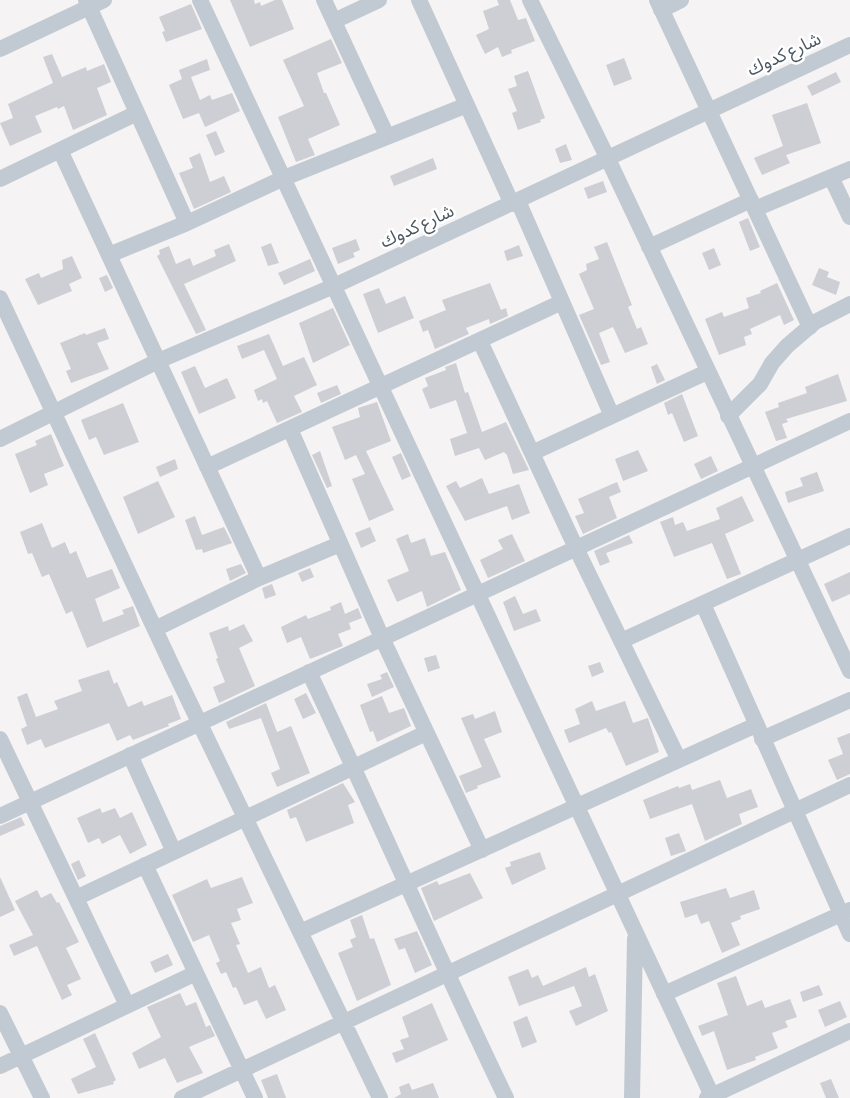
<svg xmlns="http://www.w3.org/2000/svg" width="850" height="1098" font-family="'Alegreya Sans','Noto Sans Arabic',sans-serif">
  <style>
    .building { fill: #cdcfd5 }
    .lines { fill: none; stroke-linecap: round; stroke-linejoin: round }
    .minor { stroke: #c1cad2; stroke-width: 16 }
    .labels { text-anchor: middle; stroke-width: 5; stroke-linejoin: round; paint-order: stroke }
    .street-label { font-size: 18px; fill: #4a5661; stroke: #fff }
  </style>
  <rect width="100%" height="100%" fill="#f5f3f3"/>
  <path class="building" d="M230,0H254L255,4L260,2L261,6L275,0H282L294,29L250,47Z
    M497,0H510L518,20L526,18L535,41L511,50L512,53L502,57L498,47L485,54L476,35L489,29L483,11L499,5Z
    M191,4L202,29L166,42L162,32L165,31L159,17Z
    M331,39L342,63L317,73L324,93H326L340,125L308,139L315,155L296,162L278,117L304,106L283,60Z
    M52,54L62,77L86,67L87,71L104,64L111,82L97,88L107,115L73,130L64,106L58,109L57,107L35,116L42,132L10,146L0,123L13,118L8,104L53,83L43,57Z
    M624,58L632,79L614,86L606,65Z
    M207,59L210,70L191,77L200,100L210,95L212,100L232,93L240,111L205,127L199,113L183,119L169,85L182,79L179,70Z
    M528,71L545,118L540,120L541,122L518,130L512,113L517,111L508,89L517,86L514,76Z
    M836,72L841,82L812,96L807,86Z
    M807,103L821,143L786,155L790,163L762,175L754,158L783,146L772,115Z
    M216,131L225,152L215,156L206,135Z
    M566,144L572,160L560,163L555,149Z
    M200,153L210,182L224,176L231,192L194,209L179,173L193,168L189,158Z
    M433,158L437,169L394,186L390,176Z
    M603,181L607,192L588,199L584,188Z
    M748,218L760,247L750,251L739,222Z
    M356,239L360,250L353,253L355,257L338,264L332,248Z
    M607,242L632,305L628,307L637,329L641,327L648,344L625,353L613,327L599,333L610,362L601,365L579,315L594,309L579,274L587,270L586,264L599,259L594,247Z
    M271,243L279,263L268,266L261,247Z
    M229,244L236,261L184,284L206,330L196,334L157,256L160,254L159,250L169,246L176,264L190,258L193,266L216,256L214,250Z
    M519,245L523,256L507,261L504,251Z
    M714,248L721,265L709,270L702,253Z
    M72,256L82,278L69,284L72,291L38,305L25,279L39,273L41,278L63,269L62,260Z
    M310,259L315,271L284,285L278,273Z
    M819,268L829,272L827,277L840,282L836,295L812,285Z
    M107,275L113,288L105,292L99,278Z
    M490,283L501,310L506,308L508,316L490,324L489,319L466,328L469,334L435,349L428,330L423,332L419,321L446,310L442,300Z
    M777,283L794,320L784,325L780,315L750,329L752,334L744,337L746,345L719,355L705,319L722,312L724,317L749,308L746,298L761,293L760,291Z
    M379,288L386,304L405,296L414,318L378,333L363,294Z
    M333,308L350,345L313,363L299,323Z
    M105,328L109,339L97,343L109,369L71,383L66,371L71,369L60,343L85,333L86,335Z
    M269,334L283,366L304,357L317,385L294,396L302,412L277,423L267,401L263,403L262,399L258,401L254,390L277,379L264,350L242,359L237,346Z
    M456,363L465,393L468,392L482,432L506,422L529,470L513,474L507,455L504,452L485,460L479,448L455,456L450,439L467,433L456,400L430,409L422,389L428,386L425,378L446,370L445,367Z
    M657,364L665,380L657,384L651,367Z
    M195,366L205,388L227,378L236,398L199,414L181,372Z
    M838,374L847,401L786,419L788,422L782,424L787,438L776,441L765,412L779,407L778,403L807,393L805,387Z
    M337,385L341,394L321,403L317,393Z
    M682,394L698,436L684,442L672,413L668,415L664,403Z
    M377,402L391,441L366,451L394,510L369,521L352,479L365,474L356,455L345,460L332,427L360,417L358,408Z
    M123,403L139,442L104,455L96,437L89,440L81,420Z
    M51,434L64,466L44,474L48,485L30,493L15,454L37,445L35,441Z
    M638,450L648,471L623,481L615,459Z
    M320,451L332,486L327,488L312,455Z
    M401,453L411,476L402,480L392,457Z
    M711,456L718,471L701,479L694,464Z
    M175,459L178,469L160,477L156,467Z
    M817,472L824,491L788,503L785,492L803,486L800,478Z
    M482,478L489,494L519,484L530,513L512,520L507,506L465,521L446,486L456,481L460,488Z
    M158,481L175,517L138,534L123,497Z
    M617,482L621,492L609,497L617,518L583,534L575,516L584,513L578,499Z
    M742,496L754,521L725,534L741,574L727,579L712,543L674,557L660,522L673,517L675,525L683,522L687,531L720,519L716,508Z
    M195,516L202,535L224,527L232,543L203,553L202,549L196,550L185,520Z
    M42,523L52,548L65,542L70,554L76,551L87,578L112,569L120,588L95,599L103,622L124,614L122,610L133,606L140,626L87,648L72,611L66,614L49,574L42,577L32,553L28,554L20,532Z
    M370,527L376,541L361,548L355,533Z
    M408,534L411,543L425,538L431,556L445,552L461,590L427,607L422,591L397,602L387,580L409,571L396,539Z
    M512,534L525,561L488,578L480,560L503,549L498,540Z
    M629,535L633,543L606,553L610,562L600,566L594,551Z
    M241,564L246,573L230,581L226,569Z
    M310,568L314,577L302,582L298,573Z
    M850,572V594L832,602L824,584Z
    M272,584L276,595L265,599L262,588Z
    M515,596L523,614L536,609L541,621L514,631L503,602Z
    M341,602L345,614L358,608L362,618L349,623L351,629L338,634L343,646L310,659L301,637L287,643L281,627L306,615L308,619L331,610L330,607Z
    M244,624L253,641L239,648L255,686L219,703L213,687L225,682L216,659L218,658L209,633L228,626L229,631Z
    M436,655L440,668L428,672L424,658Z
    M600,662L604,672L592,677L588,666Z
    M109,670L114,684L117,682L128,707L142,701L144,706L172,695L181,719L168,724L169,726L133,740L130,735L117,741L109,723L45,748L41,739L27,745L21,729L27,726L17,697L27,693L36,717L58,709L54,701L82,691L78,680Z
    M387,672L394,687L372,697L367,684L382,679L380,675Z
    M306,693L316,713L303,719L294,699Z
    M382,696L389,713L404,708L411,726L377,742L373,731L370,732L360,705Z
    M592,701L596,711L625,701L633,723L648,718L659,752L626,766L611,732L609,733L606,728L569,743L564,730L580,724L575,709Z
    M266,703L277,732L291,726L310,773L277,787L271,773L280,769L261,718L229,729L226,722Z
    M495,711L502,732L484,739L501,777L477,786L478,788L466,793L459,776L482,767L461,718L473,714L475,719Z
    M850,733V774L837,780L828,760L843,754L837,738Z
    M720,780L727,798L751,789L758,807L739,814L742,824L705,841L692,804L650,819L643,800L678,786L679,788L690,784L692,790Z
    M343,783L355,802L348,805L354,823L306,842L296,817L290,819L287,810Z
    M100,808L102,813L115,808L120,818L132,812L147,845L130,854L120,835L102,844L99,838L88,843L77,818Z
    M21,817L25,825L0,836V826Z
    M679,833L686,851L671,856L665,838Z
    M540,852L546,869L512,885L505,868L511,866L510,862Z
    M79,860L86,876L78,880L71,864Z
    M470,873L483,898L434,921L421,888L437,881L439,885Z
    M0,877L15,910L0,917Z
    M242,877L253,903L237,909L241,920L231,923L240,944L236,945L248,973L261,967L269,988L275,985L286,1010L266,1019L257,1000L244,1005L236,987L233,988L226,972L221,974L216,963L220,961L209,935L193,942L172,895L207,879L211,888Z
    M726,888L730,898L754,890L760,909L740,916L741,919L731,923L740,945L722,953L709,921L701,924L697,914L685,918L680,902Z
    M37,890L41,898L51,893L57,903L59,902L79,942L66,948L81,979L67,985L72,995L62,1000L37,946L14,956L9,945L33,935L15,901Z
    M362,915L370,939L374,938L391,985L357,1001L338,953L353,947L350,940L356,937L350,920Z
    M417,931L432,965L415,973L405,948L399,950L394,939Z
    M168,954L173,965L155,973L150,962Z
    M586,967L589,977L595,974L608,1011L576,1026L569,1011L582,1006L574,986L519,1006L508,977L528,969L532,978L538,975L543,986Z
    M736,976L747,1006L762,1000L765,1008L790,999L797,1017L785,1021L788,1027L772,1033L778,1048L755,1057L756,1060L727,1070L714,1031L702,1036L698,1026L728,1015L717,983Z
    M819,985L823,995L803,1002L800,992Z
    M180,993L186,1006L196,1002L206,1027L210,1025L215,1036L189,1047L203,1073L177,1083L165,1058L139,1069L132,1053L161,1037L147,1007Z
    M840,1001L847,1017L825,1027L818,1010Z
    M432,1003L448,1040L396,1063L392,1053L404,1049L400,1040L409,1037L402,1017Z
    M527,1016L537,1042L522,1048L513,1022Z
    M95,1033L116,1080L113,1082L114,1084L78,1094L71,1079L96,1067L83,1039Z
    M277,1074L286,1098H268L261,1080Z
    M831,1079L839,1098H826L820,1083Z
    M409,1083L412,1090L433,1083L439,1098H394L401,1094L399,1087Z"/>
  <g class="lines">
    <path class="minor" d="M86,0L187,223
      M200,0L713,1098
      M324,0L387,136
      M419,0L512,204
      M530,0L608,159L850,671
      M657,0L810,327
      M661,10L681,0
      M334,21L379,0
      M0,49L104,0
      M60,150L259,578
      M831,177L850,217
      M0,179L137,113
      M518,201L612,416
      M755,209L850,169
      M649,247L751,200
      M109,255L187,223L284,178L467,105
      M0,298L173,668L380,1098
      M480,341L576,548L679,760
      M728,416L760,384L772,363L787,346L815,322L850,304
      M290,429L382,638L482,850
      M0,439L158,361L334,286L850,45
      M532,453L707,372
      M207,467L562,302
      M703,604L850,934
      M155,629L259,578L340,544
      M621,641L850,536
      M309,672C376,814 438,957 506,1098
      M0,739L127,1005
      M762,739L850,700
      M130,755L174,852
      M0,816L850,421
      M145,865L255,1098
      M76,898L426,733
      M300,932L756,725
      M664,994L850,910
      M0,1013L42,1098
      M0,1066L196,973
      M182,1098L850,785
      M632,1098L635,939
      M707,1098L850,1031"/>
  </g>
  <g class="labels">
    <g class="street-label">
      <text transform="translate(784 54) rotate(-25)" y="6">شارع كدوك</text>
      <text transform="translate(417 226) rotate(-25)" y="6">شارع كدوك</text>
    </g>
  </g>
</svg>
